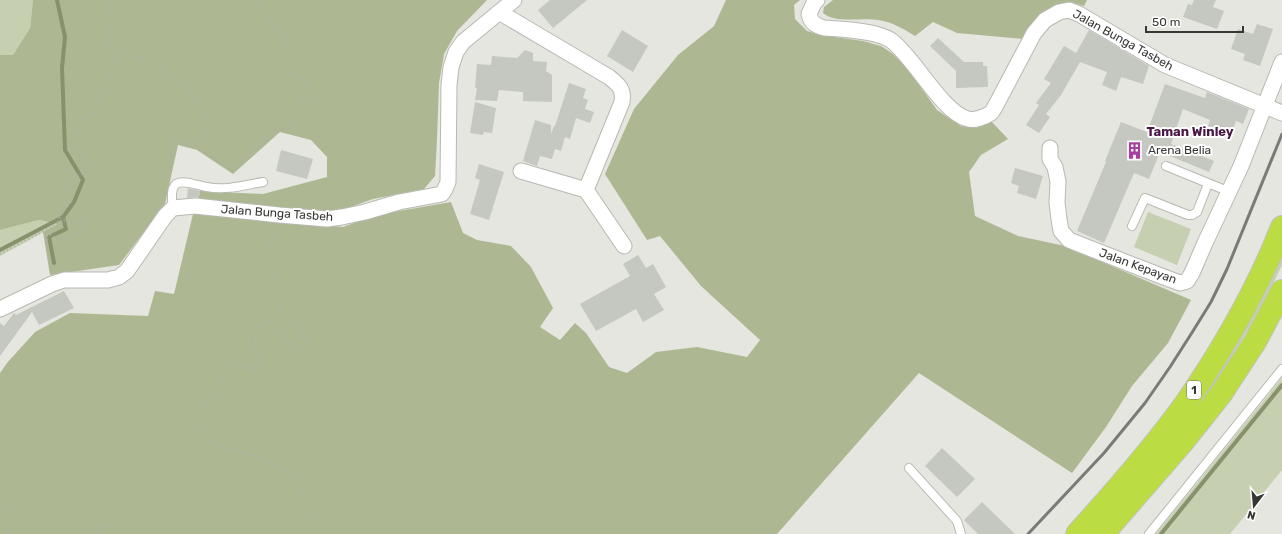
<svg xmlns="http://www.w3.org/2000/svg" width="1282" height="534" font-family="Rubik,sans-serif">
  <style>
    .green { fill: #c6d0b0 }
    .forest { fill: #adb892 }
    .lines { fill: none; stroke-linecap: round; stroke-linejoin: round }
    .stream { stroke: #87916c; stroke-width: 4 }
    .building { fill: #c5c7c1 }
    .lane-casing { stroke: #b7b9b2; stroke-width: 10 }
    .street-casing { stroke: #b7b9b2; stroke-width: 17 }
    .highway-casing { stroke: #c3c3c2; stroke-width: 24 }
    .path { stroke: #adaea8; stroke-width: 2.5; stroke-dasharray: 1 3; stroke-linecap: butt }
    .lane { stroke: #fff; stroke-width: 8 }
    .street { stroke: #fff; stroke-width: 15 }
    .highway { stroke: #bbdc42; stroke-width: 22 }
    .rail { stroke: #797b76; stroke-width: 3 }
    .labels { text-anchor: middle; stroke-width: 4; stroke-linejoin: round; paint-order: stroke }
    .shield { fill: #fff; stroke: #737472; stroke-width: 1 }
    .shield-label { font-size: 11px; font-weight: bold; fill: #373835 }
    .street-label { font-size: 12px; fill: #373835; stroke: #fff }
    .poi-label { font-size: 12px; fill: #373835; stroke: #fff; text-anchor: start }
    .neighbourhood-label { font-size: 13px; font-weight: bold; fill: #491645; stroke: #fff }
  </style>
  <rect width="100%" height="100%" fill="#e4e6df"/>
  <path class="green" d="M0,0H33L30,28L13,55H0Z
    M1148,212L1191,229L1177,265L1134,247Z
    M39,220L59,224L0,256V230Z
    M1282,257V265C1264,304 1242,342 1218,378C1212,387 1205,400 1196,407L1195,405L1232,352L1257,308Z
    M1282,378V470L1230,534H1156Z"/>
  <path class="forest" d="M33,0H487L457,31L444,54L439,83L437,140L435,176L424,189L373,199L342,210L324,211L287,210L198,201L200,191L263,194L327,177V157L311,140L280,132L233,174L197,150L178,145L165,204L119,265L50,275L43,232L58,224L39,220L0,230V55H13L30,28Z
    M726,0H800L794,5L795,19L807,31L821,35L863,41L881,46L893,54L907,68L937,110L961,126L976,128L991,121L1008,139L981,155L969,172L975,216L1018,236L1065,246L1191,300L1168,343L1132,386L1106,427L1072,473L919,373L777,534H0V373L7,363L35,332L70,313L148,316L155,291L174,294L193,214L343,227L376,215L451,202L463,233L477,240L511,246L531,267L553,308L540,327L560,340L575,323L586,333L609,367L627,373L656,352L697,347L747,357L760,340L701,286L660,236L647,240L605,174L634,109L678,55L714,26Z
    M833,0H1087L1084,6L1071,2L1056,6L1024,39L957,33L933,22L915,36C904,29 892,22 878,20C863,17 835,24 823,13L824,7Z"/>
  <g class="lines">
    <path class="stream" d="M0,250L63,217L74,202L83,180L65,150L62,68L65,37L57,0
      M54,263L49,237L66,229L63,217
      M1161,534L1282,385"/>
  </g>
  <path class="building" d="M550,0H587L553,28L538,10Z
    M1194,0H1216L1213,7L1224,11L1217,29L1183,17L1188,4L1192,5Z
    M1257,24L1273,29L1260,66L1243,60L1245,54L1231,49L1238,29L1253,34Z
    M622,30L648,46L633,72L607,56Z
    M1089,30L1149,66L1143,84L1121,77L1116,91L1102,85L1107,72L1080,62L1061,95L1046,114L1050,117L1039,133L1026,125L1039,105L1036,103L1051,83L1044,79L1064,46L1076,53Z
    M938,38L964,62H983V66H987L988,87L956,88V71L930,46Z
    M525,50L533,53V61L547,62L546,71L552,75V102L523,101V92L499,90L497,101L475,100L477,88H475L477,64L491,65L492,56L517,58Z
    M569,83L586,89L583,98L588,100L585,109L594,112L590,123L576,118L570,139L565,137L561,151L555,149L552,159L540,156L537,166L523,161L535,120L551,125V134L554,126H555Z
    M1165,84L1205,98L1207,92L1249,109L1243,124L1236,121L1233,130L1228,128L1226,133L1208,126L1210,120L1183,109L1171,144L1214,161L1209,172L1160,152L1149,179L1134,173L1104,243L1077,231L1106,162L1105,161L1121,122L1147,132Z
    M475,102L496,108L492,133L484,132L483,135L470,133Z
    M281,150L313,159L307,179L276,171Z
    M479,164L504,172L489,220L470,214L480,180L475,178Z
    M1015,168L1043,176L1036,199L1017,193L1019,186L1011,183Z
    M188,188L200,191L199,197L187,198Z
    M638,255L646,268L653,264L666,287L654,294L664,310L643,322L636,309L596,331L580,304L630,276L623,264Z
    M64,291L74,308L39,325L32,312L0,356V323L4,326L14,313L16,315Z
    M942,448L975,479L957,497L925,466Z
    M982,502L1015,534H978L964,520Z"/>
  <g class="lines">
    <defs>
      <path id="lane" d="M1166,166L1230,192
        M173,208C172,201 170,189 176,184C184,179 198,186 207,187C225,191 245,185 263,182
        M1132,226L1145,198L1188,215H1192L1197,212L1208,184
        M909,468L957,521L961,534
        M1149,534L1282,369"/>
      <path id="street" d="M817,0L814,3L809,14C811,23 815,25 824,28C842,29 879,31 892,41C915,59 943,113 968,119C974,121 985,117 991,113C993,111 994,108 996,105L1034,33L1045,20L1059,12L1069,10L1079,14L1165,65L1282,113
        M499,12L609,77C619,85 624,89 622,102L586,190L521,171
        M1050,148V159L1055,167L1058,182L1057,203L1059,219L1061,231L1069,240L1089,248L1169,279L1180,283L1187,281L1192,273L1205,243L1241,166L1282,62
        M586,190L624,246
        M0,309L52,284L64,280H108L119,277L127,271L165,216L173,208L195,206L279,215L327,219L342,217L365,212L399,202L442,194L445,189L448,182L449,85L451,67L456,52L463,42L514,0"/>
      <path id="highway" d="M1077,534C1115,492 1153,449 1186,403C1223,349 1258,288 1282,227
        M1103,534L1182,443L1221,394L1255,342L1282,291"/>
    </defs>
    <use href="#lane" class="lane-casing"/>
    <use href="#street" class="street-casing"/>
    <use href="#highway" class="highway-casing"/>
    <path class="path" d="M790,37L800,27
      M120,51C131,55 142,58 152,63C171,74 214,105 207,131C205,137 201,142 197,147
      M67,168L77,176
      M167,178L176,139L197,147L232,170L277,128L288,130L295,122L302,99L309,101L312,96C309,88 306,82 300,77C292,71 288,72 281,63L286,37L278,31L256,0
      M58,222L62,211L72,200L65,186L74,183L77,176L85,172L91,165C85,157 78,155 73,146L81,119L93,113L97,107L102,90L106,86L112,68L117,60L120,51L112,47H107L112,23V17L107,0
      M276,227L265,260L270,274L275,276C277,282 278,303 280,307C288,320 305,331 307,345L299,349L284,338L277,329L268,320L255,332L250,343L258,357L260,368L254,371L246,366L231,362L224,373L220,389L201,406L198,420L202,429L211,441L232,450L250,454L301,478L299,489L307,507L320,523L327,534
      M0,254L62,221L66,220L71,223L77,221L81,216H86C86,221 84,224 82,228C73,243 71,239 55,238L50,234L46,236L51,270
      M0,504L10,507L11,516L8,534
      M93,534L103,527L117,524"/>
    <use href="#lane" class="lane"/>
    <use href="#street" class="street"/>
    <use href="#highway" class="highway"/>
    <path class="rail" d="M1028,534L1104,453L1145,403L1170,367L1193,331L1211,302L1227,269L1282,134"/>
  </g>
  <defs>
    <symbol id="building-bare" viewBox="-9 -9 18 18"><path d="M-4-6H4V6H1V3H-1V6H-4ZM-2.5-4.3h1.7v1.8h-1.7ZM.8-4.3h1.7v1.8H.8ZM-2.5-1h1.7V.8h-1.7ZM.8-1h1.7V.8H.8Z" fill="#a93fa1" stroke="#fff" stroke-width="2.5" paint-order="stroke"/></symbol>
  </defs>
  <g fill-rule="evenodd">
    <use href="#building-bare" x="1122" y="138" width="25" height="25"/>
  </g>
  <g class="labels">
    <rect class="shield" x="1187" y="381" width="14" height="18" rx="3"/>
    <g class="shield-label">
      <text x="1194" y="394">1</text>
    </g>
    <g class="street-label">
      <text transform="translate(1123 40) rotate(29)" y="4">Jalan Bunga Tasbeh</text>
      <text transform="translate(277 213) rotate(4)" y="4">Jalan Bunga Tasbeh</text>
      <text transform="translate(1138 266) rotate(20)" y="4">Jalan Kepayan</text>
    </g>
    <g class="poi-label">
      <text x="1148" y="154">Arena Belia</text>
    </g>
    <g class="neighbourhood-label">
      <text x="1190" y="136">Taman Winley</text>
    </g>
  </g>
  <g transform="translate(1254 506) rotate(196)" stroke="#ffffff" stroke-width="3" paint-order="stroke">
  <path d="M0-3L7 15L0 10L-7 15Z" fill="#373835"/>
  <text y="-6" font-size="11" font-weight="bold" text-anchor="middle" fill="#373835">N</text>
  </g>
  <path d="M1146 26v6h97v-6" fill="none" stroke="#373835" stroke-width="2"/>
  <text x="1152" y="26" font-size="12" fill="#373835" stroke="#ffffff" stroke-width="3" paint-order="stroke">50 m</text>
</svg>
